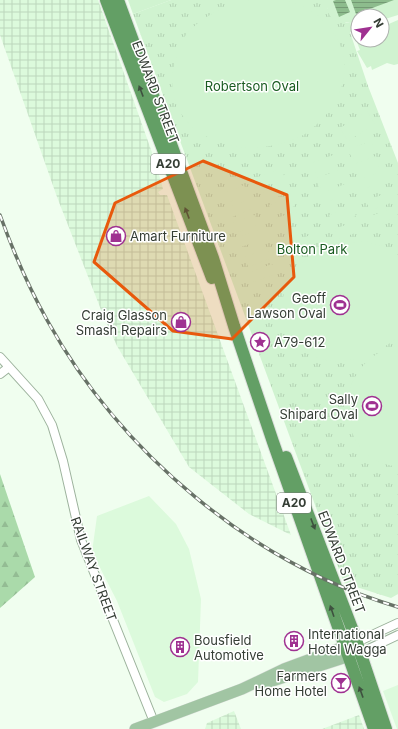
<svg xmlns="http://www.w3.org/2000/svg" width="398" height="729" font-family="Inter,sans-serif">
  <style>
    .built { fill: #dcfadc }
    .industrial { fill: url(#industrial-grid) }
    .grass { fill: url(#grass-tufts) }
    .forest { fill: url(#forest-firs) }
    .pitch { fill: #d0f3d0 }
    .water { fill: url(#water-rules) }
    .lines { fill: none; stroke-linecap: round; stroke-linejoin: round }
    .minor-casing { stroke: #9cb29c; stroke-width: 10 }
    .major-casing { stroke: #dfe0df; stroke-width: 12 }
    .highway-casing { stroke: #dfe0df; stroke-width: 14 }
    .minor { stroke: #fff; stroke-width: 8 }
    .major { stroke: #a1c5a3; stroke-width: 11 }
    .highway { stroke: #639f65; stroke-width: 12 }
    .rail-casing { stroke: #687267; stroke-width: 3.5 }
    .rail { stroke: #fff; stroke-width: 2; stroke-dasharray: 6; stroke-linecap: butt }
    .oneway { fill: #3e513f }
    .marked { fill: #e8590c; fill-opacity: 0.2; stroke: #e8590c; stroke-width: 3; stroke-linejoin: round }
    .labels { text-anchor: middle; stroke-width: 3; stroke-linejoin: round; paint-order: stroke }
    .shield { fill: #fff; stroke: #727872; stroke-width: 1 }
    .shield-label { font-size: 12px; font-weight: bold; fill: #353e35 }
    .park-label { font-size: 13px; fill: #195b20; stroke: #fff }
    .street-label { font-size: 13px; fill: #353e35; stroke: #fff }
    .poi-label { font-size: 13px; fill: #353e35; stroke: #fff; text-anchor: start }
  </style>
  <defs>
    <pattern id="industrial-grid" width="8" height="8" patternUnits="userSpaceOnUse"><rect width="8" height="8" fill="#dcfadc"/><path d="M0 4h8M4 0v8" fill="none" stroke="#bdd7bd"/></pattern>
    <pattern id="grass-tufts" width="24" height="20" patternUnits="userSpaceOnUse"><rect width="24" height="20" fill="#d0f3d0"/><path d="M3 7l-1-3M5 7V3M7 7l1-3M15 17l-1-3M17 17v-4M19 17l1-3" fill="none" stroke="#b3d1b3"/></pattern>
    <pattern id="forest-firs" width="22" height="20" patternUnits="userSpaceOnUse"><rect width="22" height="20" fill="#aadaaa"/><path d="M5 1l3.5 6h-7zM16 11l3.5 6h-7z" fill="#93bc93"/></pattern>
    <pattern id="water-rules" width="6" height="5" patternUnits="userSpaceOnUse"><rect width="6" height="5" fill="#8dbc8d"/><path d="M0 2.5h6" fill="none" stroke="#749a74"/></pattern>
  </defs>
  <rect width="100%" height="100%" fill="#f0feef"/>
  <path class="built" d="M149,496L176,524L189,549L201,599L198,682L187,694L164,702L155,697L117,601L92,552L97,516Z
    M398,685V729H397L383,691Z"/>
  <path class="industrial" d="M0,0H98L155,161L163,189L158,192L160,195H167L291,535L249,514L189,467L117,346L103,315L57,197L0,35Z
    M234,711L241,729H205L207,723Z
    M359,715L364,729H322Z"/>
  <path class="grass" d="M171,0H327V8L346,23L350,22L353,30L350,32L368,86L398,163V594L391,598L344,583L133,14Z"/>
  <path class="forest" d="M0,474L35,577L0,608Z"/>
  <path class="pitch" d="M128,0H171L133,14Z
    M252,0C262,0 275,0 285,0C304,4 318,13 330,28C360,66 340,109 305,134C293,142 263,149 249,148C201,145 161,114 175,62C177,52 182,38 190,30C208,13 228,5 252,0Z
    M327,0H398V15L382,20V16H358V28L353,30L350,22C335,26 325,15 327,0Z
    M398,20V64L394,65L387,63L372,70L371,66L367,68L357,51L360,50L353,32L358,31V40H382V22L384,26Z
    M367,111L375,124L348,141L340,128Z
    M371,141L375,151L352,159L348,149Z
    M333,155L337,165L314,173L311,163Z
    M376,156L380,166L357,174L354,164Z
    M281,168L285,178L262,187L258,177Z
    M339,170L342,180L319,188L316,178Z
    M381,171L385,181L362,190L358,180Z
    M286,182L290,192L267,201L263,191Z
    M345,184L348,194L325,203L322,193Z
    M244,185L248,195L225,204L221,194Z
    M389,192L393,202L370,211L366,201Z
    M292,196L295,206L272,215L269,205Z
    M249,199L252,209L230,218L226,208Z
    M352,206L356,216L333,225L329,215Z
    M394,207L397,217L375,226L371,216Z
    M296,211L300,220L277,229L274,219Z
    M255,215L258,225L235,233L232,223Z
    M357,221L361,231L338,239L334,229Z
    M260,229L264,239L241,247L237,238Z
    M308,236L311,246L288,254L285,244Z
    M364,241L383,246L398,257V336C389,346 378,350 367,354C356,359 346,362 334,361C286,359 266,297 299,265C311,252 347,243 364,241Z
    M267,248L271,258L248,267L245,257Z
    M272,264L276,274L253,282L250,272Z
    M398,346V467C330,458 331,359 398,346Z"/>
  <path class="water" d="M336,0H345L350,12L339,17L333,1Z
    M351,0H394L356,14Z"/>
  <g class="lines">
    <defs>
      <path id="minor" d="M0,357L38,399L52,425L63,461L81,540L154,722
        M0,374L9,367
        M357,642L398,623
        M360,653L398,635"/>
      <path id="major" d="M260,685L356,654
        M135,729L242,689L284,669L357,642"/>
      <path id="highway" d="M106,0L212,278
        M118,0L213,258L234,326L273,442L374,729
        M286,457L353,631L386,729"/>
    </defs>
    <use href="#minor" class="minor-casing"/>
    <use href="#major" class="major-casing"/>
    <use href="#highway" class="highway-casing"/>
    <use href="#minor" class="minor"/>
    <use href="#major" class="major"/>
    <use href="#highway" class="highway"/>
    <defs>
      <path id="rail" d="M0,215C13,251 28,286 47,320C120,452 252,564 398,607"/>
    </defs>
    <use href="#rail" class="rail-casing"/>
    <use href="#rail" class="rail"/>
  </g>
  <defs><path id="oneway-solid" d="M-6-.8H1V-3.2L6.5 0L1 3.2V.8H-6Z"/></defs>
  <g class="oneway">
    <use href="#oneway-solid" transform="translate(141 91) rotate(-111)"/>
    <use href="#oneway-solid" transform="translate(187 213) rotate(-111)"/>
    <use href="#oneway-solid" transform="translate(313 524) rotate(69)"/>
    <use href="#oneway-solid" transform="translate(332 611) rotate(-109)"/>
    <use href="#oneway-solid" transform="translate(361 692) rotate(-110)"/>
  </g>
  <path class="marked" d="M203,161L287,195L294,277L232,339L173,331L94,262L115,203Z"/>
  <defs>
    <symbol id="shop-ring" viewBox="-11 -11 22 22"><circle r="9.5" fill="#fff" stroke="#9f3191" stroke-width="1.5"/><path d="M-5-2.5h2.3a2.7 3.5 0 0 1 5.4 0H5L5.5 6h-11ZM-1.5-2.5h3a1.5 2.3 0 0 0-3 0Z" fill="#9f3191"/></symbol>
    <symbol id="stadium-ring" viewBox="-11 -11 22 22"><circle r="9.5" fill="#fff" stroke="#9f3191" stroke-width="1.5"/><path d="M0-5a6.5 5 0 1 0 0 10a6.5 5 0 1 0 0-10ZM-3.5-1.8h7v3.6h-7Z" fill="#9f3191"/></symbol>
    <symbol id="sight-ring" viewBox="-11 -11 22 22"><circle r="9.5" fill="#fff" stroke="#9f3191" stroke-width="1.5"/><path d="M0-6L1.8-2.2L6-1.7L2.9 1.2L3.7 5.4L0 3.3L-3.7 5.4L-2.9 1.2L-6-1.7L-1.8-2.2Z" fill="#9f3191"/></symbol>
    <symbol id="building-ring" viewBox="-11 -11 22 22"><circle r="9.5" fill="#fff" stroke="#9f3191" stroke-width="1.5"/><path d="M-4-6H4V6H1V3H-1V6H-4ZM-2.5-4.3h1.7v1.8h-1.7ZM.8-4.3h1.7v1.8H.8ZM-2.5-1h1.7V.8h-1.7ZM.8-1h1.7V.8H.8Z" fill="#9f3191"/></symbol>
    <symbol id="bar-ring" viewBox="-11 -11 22 22"><circle r="9.5" fill="#fff" stroke="#9f3191" stroke-width="1.5"/><path d="M-6-5H6L.8 .8V4.5H3.5V6h-7V4.5H-.8V.8Z" fill="#9f3191"/></symbol>
  </defs>
  <g fill-rule="evenodd">
    <use href="#shop-ring" x="105" y="225" width="22" height="22"/>
    <use href="#stadium-ring" x="329" y="294" width="22" height="22"/>
    <use href="#shop-ring" x="170" y="311" width="22" height="22"/>
    <use href="#sight-ring" x="249" y="331" width="22" height="22"/>
    <use href="#stadium-ring" x="361" y="395" width="22" height="22"/>
    <use href="#building-ring" x="283" y="630" width="22" height="22"/>
    <use href="#building-ring" x="169" y="636" width="22" height="22"/>
    <use href="#bar-ring" x="330" y="672" width="22" height="22"/>
  </g>
  <g class="labels">
    <g class="shield">
      <rect x="151" y="154" width="34" height="20" rx="3"/>
      <rect x="277" y="493" width="34" height="20" rx="3"/>
    </g>
    <g class="shield-label">
      <text x="168" y="168">A20</text>
      <text x="294" y="507">A20</text>
    </g>
    <g class="park-label">
      <text x="252" y="91">Robertson Oval</text>
      <text x="312" y="254">Bolton Park</text>
    </g>
    <g class="street-label">
      <text transform="translate(156 92) rotate(69)" y="5">EDWARD STREET</text>
      <text transform="translate(342 562) rotate(69)" y="5">EDWARD STREET</text>
      <text transform="translate(94 569) rotate(70)" y="5">RAILWAY STREET</text>
    </g>
    <g class="poi-label">
      <text x="130" y="241">Amart Furniture</text>
      <text x="326" y="303" text-anchor="end">Geoff<tspan x="326" dy="15">Lawson Oval</tspan></text>
      <text x="167" y="320" text-anchor="end">Craig Glasson<tspan x="167" dy="15">Smash Repairs</tspan></text>
      <text x="274" y="347">A79-612</text>
      <text x="358" y="404" text-anchor="end">Sally<tspan x="358" dy="15">Shipard Oval</tspan></text>
      <text x="308" y="639">International<tspan x="308" dy="15">Hotel Wagga</tspan></text>
      <text x="194" y="645">Bousfield<tspan x="194" dy="15">Automotive</tspan></text>
      <text x="327" y="681" text-anchor="end">Farmers<tspan x="327" dy="15">Home Hotel</tspan></text>
    </g>
  </g>
  <g transform="translate(370 28) rotate(60)"><circle r="19" fill="#ffffff" stroke="#aeb2ae"/>
  <path d="M0-3L7 15L0 10L-7 15Z" fill="#9f3191"/>
  <text y="-6" font-size="11" font-weight="bold" text-anchor="middle" fill="#353e35">N</text>
  </g>
</svg>
